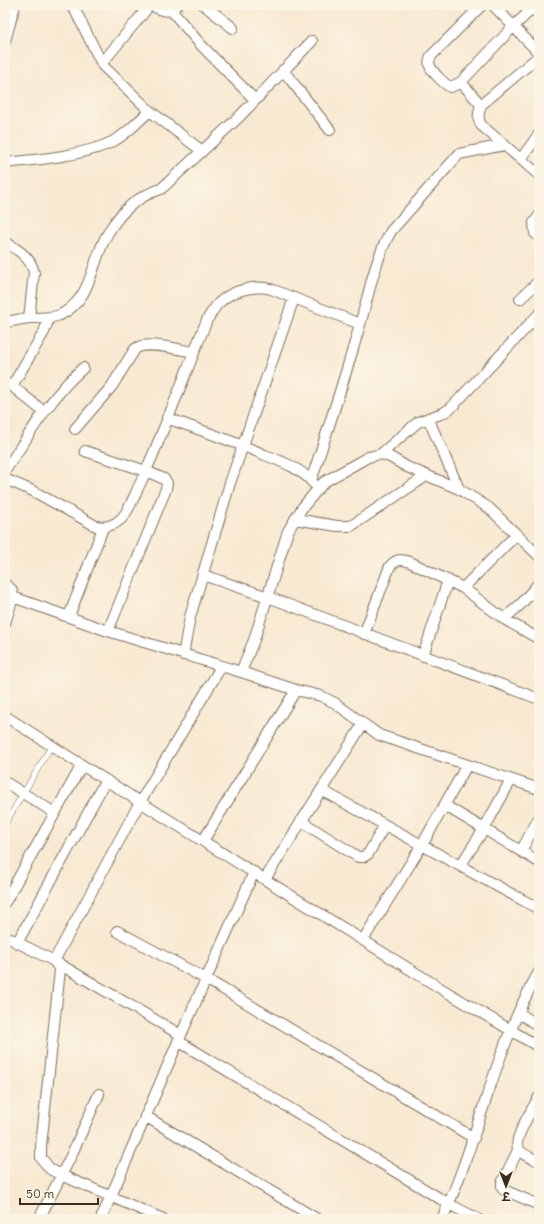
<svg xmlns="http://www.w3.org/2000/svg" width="544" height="1224" font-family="Delius,'Playpen Sans Deva',sans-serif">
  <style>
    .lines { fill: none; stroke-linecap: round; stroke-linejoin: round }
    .lane-casing { stroke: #7d6d5d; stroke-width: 6 }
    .street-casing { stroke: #7d6d5d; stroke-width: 12 }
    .lane { stroke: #fff; stroke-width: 5 }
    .street { stroke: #fff; stroke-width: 10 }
  </style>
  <rect width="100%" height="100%" fill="#fcf5e5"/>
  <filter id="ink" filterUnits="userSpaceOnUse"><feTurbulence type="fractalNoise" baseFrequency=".025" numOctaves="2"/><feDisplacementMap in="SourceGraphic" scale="8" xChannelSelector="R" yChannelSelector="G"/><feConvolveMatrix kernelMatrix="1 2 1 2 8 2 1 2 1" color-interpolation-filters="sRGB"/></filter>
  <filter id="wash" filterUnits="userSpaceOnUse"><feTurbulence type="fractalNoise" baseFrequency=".012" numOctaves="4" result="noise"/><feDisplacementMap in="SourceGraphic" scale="16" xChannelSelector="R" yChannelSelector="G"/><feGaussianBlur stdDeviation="0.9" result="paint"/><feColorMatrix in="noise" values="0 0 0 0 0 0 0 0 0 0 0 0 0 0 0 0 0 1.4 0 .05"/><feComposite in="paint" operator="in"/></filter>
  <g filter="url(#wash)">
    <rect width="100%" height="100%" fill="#f8e9d2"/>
  </g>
  <g filter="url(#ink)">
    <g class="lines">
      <defs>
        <path id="lane" d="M5,824L52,745"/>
        <path id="street" d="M69,5L75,10L103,66L150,111L202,151
          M152,5C161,11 169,14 177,5
          M204,5L233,28
          M493,5L539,53
          M536,5L511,29L461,82L481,105C479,112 477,118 481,125L539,175
          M171,10L201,45L255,100
          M5,41L15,5
          M102,63L150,5
          M283,70L330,130
          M461,82L451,87C446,86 432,72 430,66C428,62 430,59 431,56L482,5
          M481,105L539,56
          M521,159L539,134
          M5,163C35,160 92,155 117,139C129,132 139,120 150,111
          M539,216L534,223L535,233L539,237
          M5,242C18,250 31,257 34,273L29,318
          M520,299L538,282
          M5,322C13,321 21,319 29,318C39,317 50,319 60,315C93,299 91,261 108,233C120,212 138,196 161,189L239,117L312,41
          M5,383L12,386L44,412
          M12,386L44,332L49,318
          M167,418C200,430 233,441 265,455C283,462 302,469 314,484
          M428,418L459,489
          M75,429L112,386L135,349C146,340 180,350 194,352
          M85,451L146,471L164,479L167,483L166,489L108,631
          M381,454L418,422L443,413L451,408L539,314
          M5,471C29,435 51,396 83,368
          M5,479L33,491L96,526C106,528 113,526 121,519C130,510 135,493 141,482C165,429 185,374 207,320C211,314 214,307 220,302C232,290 255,285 271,289L360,324
          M311,481C327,432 343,384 357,335C368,300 373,263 391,231L459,154L504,145
          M295,519L337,526H351L426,476
          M203,575L268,597L539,699
          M5,584L12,590L13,597L5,623
          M463,588L516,535
          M13,597L108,631L241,672L254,640L288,531L302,508L324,482L368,457L381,454L390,457L407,467L459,489L489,508L539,556
          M69,616L103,528
          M504,619L522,603L539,583
          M364,634L390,566C397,559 401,559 410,562L463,588L504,619L539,639
          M183,655L190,617L230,483L294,298
          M423,656L448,580
          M241,672L296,690L321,696L335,703L379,735L539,789
          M5,716L140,802L440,988L539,1047
          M5,782L55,813
          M321,790L539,909
          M444,805L539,862
          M301,821L358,857H363L368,854L385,825
          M203,841L296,690
          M521,851L539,818
          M460,866L484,829L511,780
          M265,879L363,724
          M5,902L82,765
          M117,931L206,979L474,1138
          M5,936L54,961L181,1035
          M363,940L422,845L467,765
          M17,943L106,780
          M519,1013L539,1026
          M178,1041L449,1204L478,1219
          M539,1097C534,1106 513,1139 518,1148C521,1155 533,1158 539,1161
          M145,1116L317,1219
          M518,1150L502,1183V1187L504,1190L539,1205
          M39,1219L70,1158L99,1094
          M101,1219L181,1035L254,872
          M163,1219L61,1175L50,1169L41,1158V1146L60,970L54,961L140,802L221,667
          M442,1219C479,1139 494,1049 539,972"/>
      </defs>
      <use href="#lane" class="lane-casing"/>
      <use href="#street" class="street-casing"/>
      <use href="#lane" class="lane"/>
      <use href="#street" class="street"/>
    </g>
  </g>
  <rect width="544" height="1224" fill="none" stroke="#fcf5e5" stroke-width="20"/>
  <g transform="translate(506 1186) rotate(180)" stroke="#fcf5e5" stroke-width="3" paint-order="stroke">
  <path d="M0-3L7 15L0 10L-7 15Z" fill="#3b2a1e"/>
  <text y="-6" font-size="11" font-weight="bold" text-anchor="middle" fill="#3b2a1e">उ</text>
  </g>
  <path d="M20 1198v6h78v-6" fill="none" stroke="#3b2a1e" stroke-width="2"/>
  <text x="26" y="1198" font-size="12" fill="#3b2a1e" stroke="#fcf5e5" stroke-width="3" paint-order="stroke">50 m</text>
</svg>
